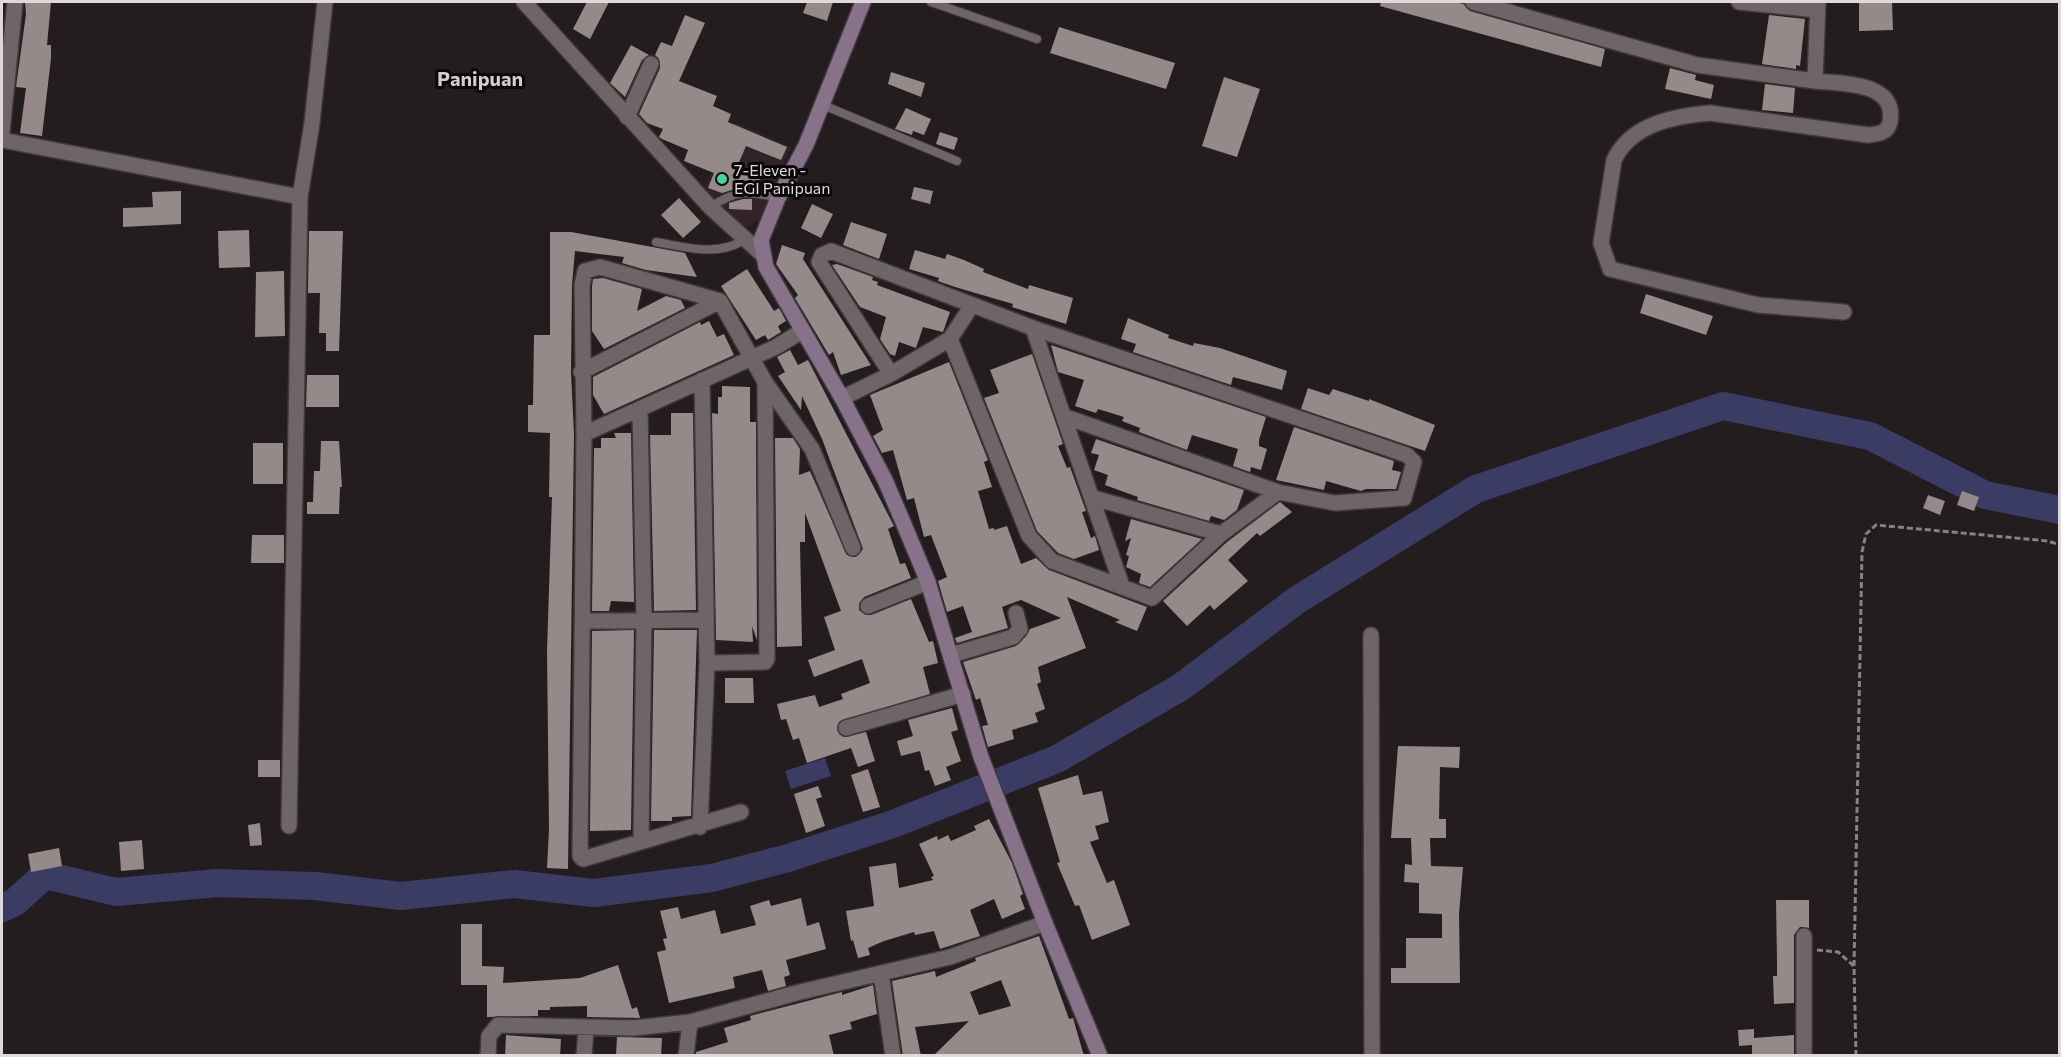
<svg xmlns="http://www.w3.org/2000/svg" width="2061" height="1057" font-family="Commissioner,sans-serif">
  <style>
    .built { fill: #312329 }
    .water { fill: #3b3c63 }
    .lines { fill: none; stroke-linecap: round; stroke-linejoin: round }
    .river { stroke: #3b3c63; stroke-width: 28 }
    .building { fill: #958a89; fill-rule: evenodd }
    .service-casing { stroke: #3f393c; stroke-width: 10 }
    .minor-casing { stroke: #3f393c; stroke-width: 18 }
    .tertiary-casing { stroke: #3f393c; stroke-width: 18 }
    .secondary-casing { stroke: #3f393c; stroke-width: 18 }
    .path { stroke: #898285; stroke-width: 3; stroke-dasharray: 6 3; stroke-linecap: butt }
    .service { stroke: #6e6568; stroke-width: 8 }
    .minor { stroke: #6e6568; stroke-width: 15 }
    .tertiary { stroke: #6e6568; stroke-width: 15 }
    .secondary { stroke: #88728a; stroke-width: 15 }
    .poi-dot { fill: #42d4a0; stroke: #0b0809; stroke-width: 2 }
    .labels { text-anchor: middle; stroke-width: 6; stroke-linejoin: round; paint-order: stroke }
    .poi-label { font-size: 16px; fill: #dfd9db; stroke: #0b0809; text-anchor: start }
    .quarter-label { font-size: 20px; font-weight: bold; fill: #d7ccd1; stroke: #0b0809 }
  </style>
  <rect width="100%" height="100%" fill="#241d20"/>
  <path class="built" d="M736,123L791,147L759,220L748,227H739L703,190Z"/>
  <path class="water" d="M825,758L831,776L791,789L785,771Z"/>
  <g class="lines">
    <path class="river" d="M2,908L15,902L45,875L116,892L218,883L315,886L401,896L514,884L594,893L712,878L788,858L893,824L1057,759L1181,687L1297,600L1476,489L1723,406L1870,436L1985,495L2060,510"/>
  </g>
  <path class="building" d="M25,2H51L47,45H51V58L42,136L20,133L26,88L16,87L26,14Z
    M587,2H609L590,39L573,29Z
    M807,2H833L827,21L803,13Z
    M1381,2H1453L1464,4L1470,11L1605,49L1601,67L1380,6Z
    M1859,2H1892L1893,30L1859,31Z
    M685,15L705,23L679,81L717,96L713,106L731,114L728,122L787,147L781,160L746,146L734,174L760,177L759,188L742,187L722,193L708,188L714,173L684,161L688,150L662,139L659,137L663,129L647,123L639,114L660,68L659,59L655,55L661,42L672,46Z
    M1769,15L1805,19L1800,66L1796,65V69L1762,64Z
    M1059,27L1175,63L1166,89L1050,53Z
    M631,45L649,55L642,60L625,97L610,83Z
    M1670,68L1696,75L1695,80L1714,85L1711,99L1665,89Z
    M891,72L925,83L921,97L888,84Z
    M1224,77L1260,89L1237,157L1202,146Z
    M1765,84L1795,88L1793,113L1762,110Z
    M906,108L931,119L924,135L913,131L912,135L895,129Z
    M940,132L958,138L954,150L936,144Z
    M914,187L933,191L930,204L911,199Z
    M181,191V224L123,227V208L153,207L152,192Z
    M679,198L701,222L683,238L661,215Z
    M743,199H752V210L729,209V203Z
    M812,204L833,214L821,238L801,228Z
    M851,222L887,234L879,259L843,245Z
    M249,230L250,267L219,268L218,231Z
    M309,231H343L339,351H326V333H319L320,293H308Z
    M550,232H571L685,253L697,277L646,270L622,263L624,257L575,251L572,285L571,372L574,434L568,869L547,868L549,829L547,651L552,497H549L550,433L528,432V405H533L534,335H550Z
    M782,245L805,253L803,259L871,365L841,375L833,352L829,355L795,298L798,295L776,264Z
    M915,250L945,259L947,254L964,260L984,269L983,272L1028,289L1029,285L1073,298L1066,324L1012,307L1013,304L955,287L938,281L939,278L909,269Z
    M837,264L873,277L872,280L878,282L877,285L950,312L943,332L923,327L916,348L899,342L895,356L890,354L880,339L886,317L860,307L832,265Z
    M747,269L774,311L779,308L786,321L778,326L781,332L768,340L765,335L756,340L721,286Z
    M284,271L285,336L255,337L256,272Z
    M603,278L642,289L637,311L666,296L681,300L685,308L604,349L592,331V286L593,279Z
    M1646,294L1713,316L1706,335L1640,313Z
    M1128,318L1169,335L1168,338L1193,346L1194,343L1220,348L1287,371L1282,390L1233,377L1231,385L1133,352L1136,344L1121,339Z
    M709,321L717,337L724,334L734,355L604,414L593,395V377L700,322L701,325Z
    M1051,345L1266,417L1259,440V446L1267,449L1261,470L1251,467L1250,472L1233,466L1238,449L1192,435L1187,450L1139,432L1140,428L1122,421L1124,417L1098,409L1096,413L1075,406L1084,380L1058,372Z
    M790,350L798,365L808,360L894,526L888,529L900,564L905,563L911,578L864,597L859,604V610L866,615H871L911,599L929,642L933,641L938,663L923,667L930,694L839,722L837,730L843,737L866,732L875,761L858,767L851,748L807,763L799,738L793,740L786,719L781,720L777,704L815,695L819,707L843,699L841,694L870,683L862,659L814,677L808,660L835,650L824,617L841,611L805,513V542H800L802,646L777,647L775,438H793L800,449L799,475L810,471L847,555L856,557L863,549L822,439L802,396L801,410L778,376L785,372L777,357Z
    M1032,354L1063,444L1058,446L1067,468L1070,467L1086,511L1082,512L1091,538L1095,536L1099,550L1074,559L1058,553L1037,531L984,398L999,393L990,370Z
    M949,362L988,460L984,462L992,487L978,491L989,529L994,528V530L1007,526L1021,564L1036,558L1049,570L1147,607L1137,631L1115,622L1120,620L1067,597L1086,648L1038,667L1041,682L1037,684L1045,709L1035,713L1038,722L1012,730L1014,739L988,747L982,726L988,725L980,698L976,700L963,662L1016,646L1027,635L1030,629L1061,618L1021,600L1002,607L1008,628L957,643L955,638L972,632L963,606L947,612L938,581L947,577L931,535L924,537L914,498L907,500L893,450L882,453L873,436L883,430L870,395Z
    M307,375H339V407H306Z
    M722,386L750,387V422H756L757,640L752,626L753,642L716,640L712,413L718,414V397H722Z
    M1308,388L1329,395L1333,389L1369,401V399L1435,425L1425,451L1301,409Z
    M671,413H693L696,610L654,611L650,435H671Z
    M1294,427L1394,461L1392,470L1401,472L1396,489H1366L1361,491L1326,481L1324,490L1276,480Z
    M614,433H631L634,602L611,601L609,611H592L594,448H601V438H616Z
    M1096,439L1244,490L1237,510L1224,520L1211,516L1209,521L1137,500L1138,497L1105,485L1108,475L1094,470L1099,455L1091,453Z
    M321,441H339L342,487H340L339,514H307V502H313L314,471H320Z
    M253,443H283V484H253Z
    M1962,491L1979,497L1974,511L1957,505Z
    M1928,495L1945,501L1940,515L1923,508Z
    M1280,502L1292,512L1260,536L1257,533L1228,560L1248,581L1214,610L1210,605L1187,626L1163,601L1227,542Z
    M1131,519L1202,539L1150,587L1139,583L1141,574L1126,567L1129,556L1126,555L1131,538L1125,541Z
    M252,535H284V563H251Z
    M634,630L631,830L590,831L592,631Z
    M654,630H697L691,816L672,817V821H651Z
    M725,678H753L754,703H725Z
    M952,708L958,730L951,732L961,761L946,767L951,780L935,786L929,770L925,771L920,751L901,756L897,741L913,736L908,720Z
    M1398,746L1460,747L1459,768L1440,767L1439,819H1446V838H1430L1431,866L1463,867L1459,914L1460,983H1391V968H1406V938H1442V914L1419,913V883L1404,882L1405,864L1412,865L1411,838H1391Z
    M258,760H280V777H258Z
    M868,769L880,807L863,812L851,775Z
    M1078,775L1083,795L1102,791L1109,822L1095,826L1099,839L1090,842L1107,883L1114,880L1130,925L1092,940L1079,905L1075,906L1057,863L1060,862L1038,788Z
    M818,786L822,797L816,799L825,826L806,833L794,794Z
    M989,819L1012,863L1023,894L1020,896L1025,909L1002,919L994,899L970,910L980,936L940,949L934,931L915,935L914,932L884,941L868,948L870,955L858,958L853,940L851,941L846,911L874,906L869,867L896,863L899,888L933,880L931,877L934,876L919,844L937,836L938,840L948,835L951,841L976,830L974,826Z
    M260,823L262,845L250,846L248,825Z
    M142,840L144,869L121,871L119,842Z
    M59,848L62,866L31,872L28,854Z
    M801,898L807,926L819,922L826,949L786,960L790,975L784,977L786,986L768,991L762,970L733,977L735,988L669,1003L657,952L666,950L663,939L667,938L660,911L678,907L681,919L715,910L721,934L756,925L750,906L769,900L771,906Z
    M1776,900H1809V928L1800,927L1794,935V1003L1774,1004L1773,976H1777V960Z
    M461,924H482V966L504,967L503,983L580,978L618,965L632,1009L637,1007L640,1018L587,1017V1006L550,1007V1010H538V1016L487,1017V985H461Z
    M1039,936L1069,1019L1073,1018L1084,1056H933L969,1021L915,1027L921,1056H903L892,981L935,971L936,977L976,961L975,958ZM1001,980L1011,1006L979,1015L970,992Z
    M873,985L877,1014L850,1022L852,1029L829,1035L834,1056H696V1052L728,1042L724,1028L751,1020L750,1016L842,992V995Z
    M1754,1029V1038L1794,1035V1056H1752V1045L1739,1046L1738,1030Z
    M506,1035L561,1039L560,1056H505Z
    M617,1037L662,1038L661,1056H616Z"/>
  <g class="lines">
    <defs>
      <path id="service" d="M931,2L1037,39
        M823,105L957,161
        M710,207C737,190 747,190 778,198
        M656,242C686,247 717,257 744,240"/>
      <path id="minor" d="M1473,2L1697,65L1815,81L1818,2
        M1739,2L1817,10
        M1815,81C1841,84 1897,81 1890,122C1888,133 1878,134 1868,135L1710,113C1674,116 1631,124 1614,160L1601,243L1610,269L1758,305L1844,312
        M627,117L651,64
        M2,132L15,2
        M2,140L300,197
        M972,305L950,339L1029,536L1052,561L1152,598L1221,534L1278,492
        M1033,328L1122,586
        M581,372L720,301
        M891,374L819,262L822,255L831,251L1033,328L1407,455L1414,462L1404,498L1335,503L1278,492L1066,417
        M842,398L891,374L950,339
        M640,409L644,621L641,842
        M584,434L776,347L802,331
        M1094,498L1221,534
        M868,606L928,582
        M582,621L706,620
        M1371,635L1372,1056
        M951,655L1013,637L1020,629L1016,613
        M707,663L765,662L767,659L765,382
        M846,728L963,694
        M741,812L583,859L580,856L584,434L582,285L585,271L600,267L720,301L765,382L812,449L853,548
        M289,826L300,197L312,123L325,2
        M700,827L707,663L702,380
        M881,973L893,1056
        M488,1056L489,1036L498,1025L634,1028L690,1022L800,992L950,957L1045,923
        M584,1056L586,1029
        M686,1056L690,1022
        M1804,1056V936"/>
      <path id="tertiary" d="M524,2L710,207L764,256"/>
      <path id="secondary" d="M863,2L806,145L778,198L761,240L766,267L842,398L885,480L903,522L928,582L981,757L1045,923L1100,1056"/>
    </defs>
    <use href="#service" class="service-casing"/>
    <use href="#minor" class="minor-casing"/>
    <use href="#tertiary" class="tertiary-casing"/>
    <use href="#secondary" class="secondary-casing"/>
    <path class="path" d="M1817,950L1838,952L1854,966
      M1856,1056L1854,966L1862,552L1866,534L1876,525L2048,541L2060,545"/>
    <use href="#service" class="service"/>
    <use href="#minor" class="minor"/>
    <use href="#tertiary" class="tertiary"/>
    <use href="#secondary" class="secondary"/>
  </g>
  <circle class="poi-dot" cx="722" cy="179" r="6"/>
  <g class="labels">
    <g class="poi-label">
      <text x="734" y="176">7-Eleven -<tspan x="734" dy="18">EGI Panipuan</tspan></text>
    </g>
    <g class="quarter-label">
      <text x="480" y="86">Panipuan</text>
    </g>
  </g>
  <rect width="2061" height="1057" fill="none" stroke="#dfd9db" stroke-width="6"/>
</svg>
